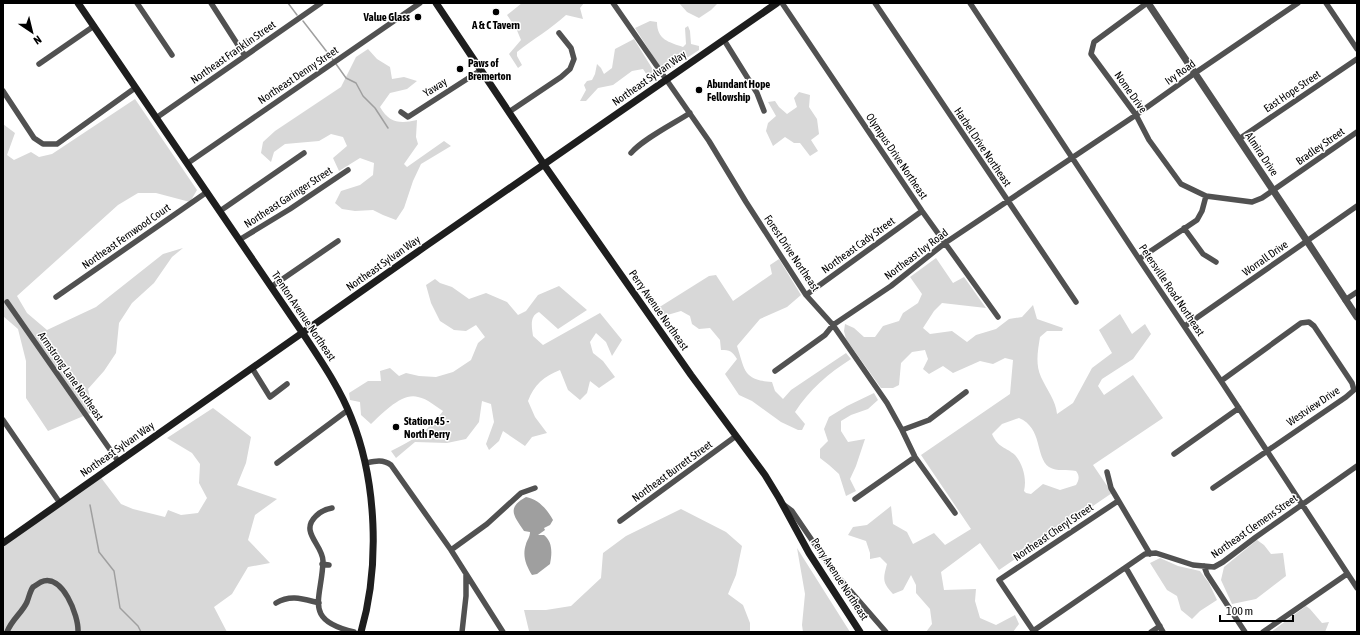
<svg xmlns="http://www.w3.org/2000/svg" width="1360" height="635" font-family="'Asap Condensed',sans-serif">
  <style>
    .green { fill: #d8d8d8; fill-rule: evenodd }
    .water { fill: #9f9f9f }
    .lines { fill: none; stroke-linecap: round; stroke-linejoin: round }
    .stream { stroke: #9f9f9f; stroke-width: 1.5 }
    .minor { stroke: #515151; stroke-width: 5.5 }
    .tertiary { stroke: #515151; stroke-width: 7 }
    .secondary { stroke: #1e1e1e; stroke-width: 7 }
    .poi-dot { fill: #000; stroke: #fff; stroke-width: 1.5 }
    .labels { text-anchor: middle; stroke-width: 3; stroke-linejoin: round; paint-order: stroke }
    .poi-label { font-size: 11px; font-weight: bold; fill: #000; stroke: #fff; text-anchor: start }
    .street-label { font-size: 11px; fill: #000; stroke: #fff }
  </style>
  <rect width="100%" height="100%" fill="#fff"/>
  <path class="green" d="M522,3H584L580,8L583,19L566,15C551,29 533,39 517,52V56L522,65L518,68L509,54L521,40L516,28L507,15Z
    M679,3H718L711,10L699,18L687,12Z
    M650,21L657,22C657,40 669,42 683,47L686,44L685,28L688,26L690,31L691,44L699,46V50L664,73L635,28Z
    M634,39L655,73L656,80L651,81L643,69L632,71L613,85L598,88L586,101H580L586,90L584,85L587,81L592,80L595,74L597,64L601,68L604,74L612,68L615,49Z
    M368,49L377,59L390,67L392,79L404,77L417,81L407,89L390,93L380,107C389,123 400,124 417,120L416,137L418,144L404,164L407,167L444,141L451,146L421,164L413,181L404,208L396,220L383,215L373,210L355,211L342,209L335,203L341,191L360,185L373,175L374,163L360,158L339,171L333,158L347,146L343,137L331,134L319,141L285,144L274,152L271,162L261,153L263,142L275,131L341,87L356,57Z
    M799,92L810,95L809,107L817,119L819,134L811,140L818,151L810,156L800,143H794L785,137L773,146L766,131L768,123L776,116L768,102L775,101L779,107L787,114L797,107L794,98Z
    M135,99L197,190L190,202L156,193H138L118,205L17,296L27,313L47,330L96,307L163,254L183,248L172,257L154,283L132,303L119,323L116,353L104,371L88,389L93,412L48,431L26,398V361L18,329L3,316V124L15,133L7,155L14,160L31,152L39,157L52,154Z
    M936,258L953,283L964,277L986,308L942,303L934,311L923,328L930,334L952,331L967,342L976,335L996,329L1009,319L1022,317L1033,305L1037,319L1063,328L1062,331H1047L1040,337C1038,350 1035,364 1041,377C1047,390 1056,401 1057,414L1073,403L1092,368L1112,353L1099,330L1120,314L1132,334L1145,324L1151,334L1133,359L1102,379L1098,386L1104,395L1133,375L1163,418L1093,465L1112,493L999,570L980,543L941,572L944,590L976,589L975,601L980,618L996,625L1015,615L1019,624L1013,632H926L932,624L930,609L916,593V585L911,575L903,590L893,594C882,582 883,579 887,564L880,557L870,559V553L866,541L848,535L853,527L867,525L891,506L893,524L907,532L913,544L934,533L945,545L971,529L921,455L1010,394L1013,360L1005,358L993,364L980,361L953,373L943,366L929,374L923,369L928,359L925,350L912,352L901,363L899,385L893,388H881L846,339L844,331L845,324L854,328L864,337H875L883,326L899,321L903,313L918,303L922,294L910,277ZM1019,418C1043,428 1035,457 1049,467C1057,472 1067,469 1076,471C1080,476 1079,480 1076,485L1060,490L1043,484L1031,494L1026,493L1024,491C1027,479 1023,464 1015,455C1006,447 998,448 992,434L1002,424Z
    M779,259L801,295L787,307L760,319L737,346C745,370 743,380 772,382L775,391L783,399L791,390L846,353L851,359C829,373 809,390 795,412L805,424L802,430H798L781,422L752,401L739,395L725,374L737,359C732,351 730,350 721,350L720,340L710,328L699,329L692,324L690,316L681,311L664,316L658,308L709,276L716,275L733,301L772,274L770,265Z
    M435,279L440,283L452,287L469,299L486,293L507,302L518,315L526,311L538,295L559,286L587,310L558,329L539,312C529,316 532,328 533,336L543,345L600,313L622,340L612,356L606,342L596,333L590,342L593,353L603,361L615,377L599,388L590,381L587,393L580,400L568,390L560,370C544,376 534,385 528,401L535,417L547,433L532,437L525,446L503,431L499,441L489,450L486,444L494,422L491,404L482,401L479,422L466,439L447,443L415,442L396,458L391,451C413,440 428,432 443,411C435,406 428,399 418,397C402,392 382,414 371,424L361,415L360,402L350,400L349,393L368,381H381L380,371L390,368L399,376L406,373L419,376L436,377L453,372L471,360L478,343L485,337L476,325L466,331L454,330L440,321L431,303L426,285Z
    M874,393L878,400L868,409L851,415L841,421V431L848,442L865,439L856,466L850,479L856,491L846,496L839,474L829,465L820,458V449L828,441L824,429L829,417L847,406Z
    M213,408L251,437L246,463L237,485L277,499L255,515L248,540L270,563L248,567L232,594L214,607L227,632H3V543L99,475L121,504L133,509L165,517L168,510L181,515L198,513L207,498L199,483L200,464L192,453L167,438Z
    M681,509L726,532L742,546L736,575L728,594L743,605L750,623V632H527L529,631L524,610H546L571,606L601,578L603,553L626,536Z
    M1257,540L1264,545L1271,554L1283,553L1286,576L1256,599L1232,604L1221,580L1224,567Z
    M797,548L850,632H803L802,625L805,594Z
    M1160,558L1178,566L1200,571L1209,583L1217,600L1200,611L1192,619L1181,610L1177,596L1167,590L1150,563Z
    M1306,606L1310,609L1322,623L1329,622L1325,632H1271Z"/>
  <path class="water" d="M526,497C538,499 547,509 553,520L550,525L544,528L545,530L538,535H544C553,542 552,554 550,564L537,574L532,575C526,565 522,556 526,544C527,540 530,537 530,532L524,531C514,516 506,508 526,497Z"/>
  <g class="lines">
    <path class="stream" d="M288,3L297,15
      M303,21L334,61
      M336,64L346,78L356,83L363,96L375,108L388,128
      M90,505L99,552L114,571L120,608L138,626L141,632"/>
    <path class="minor" d="M137,3L172,55
      M211,3L245,56
      M613,3L709,141L746,202L806,295L833,325L887,403L902,430L915,457L955,513
      M782,3L922,211L998,317
      M875,3L1076,302
      M970,3L1139,259L1221,381L1357,588
      M1147,3L1094,42L1091,54L1136,115L1149,140L1181,184L1206,196L1252,202L1262,198L1357,132
      M1326,3L1357,49
      M724,40L757,93L764,111
      M39,64L94,26
      M3,91L34,138L43,144H57L135,88
      M401,112L408,117L481,70
      M509,112L561,77L570,69L574,59L571,48L559,33
      M156,118L321,3
      M1239,139L1357,59
      M631,153C643,139 673,124 690,113
      M188,163L420,3
      M220,211L304,153
      M1184,228L1203,254L1216,262
      M239,240L290,209L348,170
      M1139,259L1197,220L1202,211L1206,196
      M271,287L338,241
      M806,295L922,211
      M56,297L207,192
      M1345,300L1357,292
      M7,302L118,461
      M1185,326L1357,206
      M252,368L270,397L287,384
      M775,371L825,335L833,325L891,286L945,243L1136,115L1195,73L1298,3
      M3,420L60,503
      M902,430L929,420L966,392
      M1174,454L1239,408
      M277,463L348,410
      M366,463C375,461 383,459 391,465L451,550L503,632
      M1107,472L1111,488L1150,554
      M1213,488L1346,397L1354,390L1352,383L1314,326L1309,322L1301,323L1221,381
      M855,499L915,457
      M784,505L792,511L833,571L886,632
      M332,508C325,509 321,511 316,516C299,532 323,545 323,561C322,599 302,620 354,632
      M620,521L736,436
      M451,550L487,524L521,493L535,488
      M322,564L329,565
      M1204,566L1207,574L1245,632
      M1126,568L1163,632
      M276,603C291,594 303,599 319,603
      M1033,631L1145,554L1156,553L1193,565L1214,567L1223,562L1256,537L1357,466
      M7,632C12,619 22,613 27,602C29,597 30,591 33,587C35,586 39,583 41,582C62,572 79,616 78,632
      M462,632L466,596V575
      M1034,632L999,580L1118,501
      M1151,632L1160,626
      M1263,632L1347,574"/>
    <path class="tertiary" d="M1148,3L1307,241L1357,317"/>
    <path class="secondary" d="M78,3L306,338C323,364 340,389 351,417C377,481 380,566 361,632
      M436,3L547,169L691,375L765,475L779,498L809,553L860,632
      M3,543L423,248L777,3"/>
  </g>
  <g class="poi-dot">
    <circle cx="496" cy="12" r="4"/>
    <circle cx="418" cy="17" r="4"/>
    <circle cx="460" cy="69" r="4"/>
    <circle cx="699" cy="90" r="4"/>
    <circle cx="396" cy="427" r="4"/>
  </g>
  <g class="labels">
    <g class="poi-label">
      <text x="410" y="21" text-anchor="end">Value Glass</text>
      <text x="496" y="29" text-anchor="middle">A &amp; C Tavern</text>
      <text x="468" y="67">Paws of<tspan x="468" dy="13">Bremerton</tspan></text>
      <text x="707" y="88">Abundant Hope<tspan x="707" dy="13">Fellowship</tspan></text>
      <text x="404" y="425">Station 45 -<tspan x="404" dy="13">North Perry</tspan></text>
    </g>
    <g class="street-label">
      <text transform="translate(233 52) rotate(-35)" y="4">Northeast Franklin Street</text>
      <text transform="translate(1180 72) rotate(-35)" y="4">Ivy Road</text>
      <text transform="translate(298 75) rotate(-34)" y="4">Northeast Denny Street</text>
      <text transform="translate(649 78) rotate(-35)" y="4">Northeast Sylvan Way</text>
      <text transform="translate(435 87) rotate(-32)" y="4">Yaway</text>
      <text transform="translate(1292 91) rotate(-34)" y="4">East Hope Street</text>
      <text transform="translate(1131 92) rotate(55)" y="4">Nome Drive</text>
      <text transform="translate(1320 146) rotate(-35)" y="4">Bradley Street</text>
      <text transform="translate(983 147) rotate(56)" y="4">Harbel Drive Northeast</text>
      <text transform="translate(1262 154) rotate(56)" y="4">Almira Drive</text>
      <text transform="translate(897 156) rotate(56)" y="4">Olympus Drive Northeast</text>
      <text transform="translate(288 197) rotate(-33)" y="4">Northeast Garinger Street</text>
      <text transform="translate(126 236) rotate(-35)" y="4">Northeast Fernwood Court</text>
      <text transform="translate(858 245) rotate(-36)" y="4">Northeast Cady Street</text>
      <text transform="translate(792 253) rotate(56)" y="4">Forest Drive Northeast</text>
      <text transform="translate(916 254) rotate(-37)" y="4">Northeast Ivy Road</text>
      <text transform="translate(1265 258) rotate(-35)" y="4">Worrall Drive</text>
      <text transform="translate(383 263) rotate(-35)" y="4">Northeast Sylvan Way</text>
      <text transform="translate(1172 290) rotate(56)" y="4">Petersville Road Northeast</text>
      <text transform="translate(659 310) rotate(55)" y="4">Perry Avenue Northeast</text>
      <text transform="translate(304 316) rotate(56)" y="4">Trenton Avenue Northeast</text>
      <text transform="translate(71 376) rotate(55)" y="4">Armstrong Lane Northeast</text>
      <text transform="translate(1313 406) rotate(-34)" y="4">Westview Drive</text>
      <text transform="translate(117 449) rotate(-35)" y="4">Northeast Sylvan Way</text>
      <text transform="translate(672 471) rotate(-36)" y="4">Northeast Burrett Street</text>
      <text transform="translate(1254 526) rotate(-35)" y="4">Northeast Clemens Street</text>
      <text transform="translate(1053 532) rotate(-34)" y="4">Northeast Cheryl Street</text>
      <text transform="translate(840 579) rotate(57)" y="4">Perry Avenue Northeast</text>
    </g>
  </g>
  <rect width="1360" height="635" fill="none" stroke="#000000" stroke-width="8"/>
  <g transform="translate(32 32) rotate(145)" stroke="#ffffff" stroke-width="3" paint-order="stroke">
  <path d="M0-3L7 15L0 10L-7 15Z" fill="#000000"/>
  <text y="-6" font-size="11" font-weight="bold" text-anchor="middle" fill="#000000">N</text>
  </g>
  <path d="M1220 615v6h73v-6" fill="none" stroke="#000000" stroke-width="2"/>
  <text x="1226" y="615" font-size="12" fill="#000000" stroke="#ffffff" stroke-width="3" paint-order="stroke">100 m</text>
</svg>
